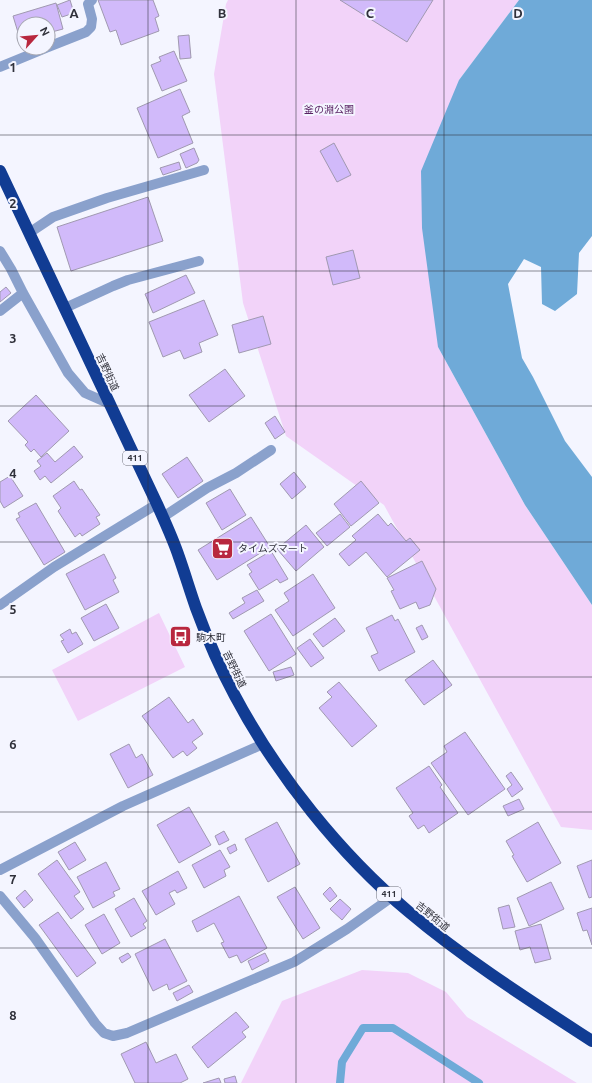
<svg xmlns="http://www.w3.org/2000/svg" width="592" height="1083" font-family="Ubuntu,'Noto Sans JP',sans-serif">
  <style>
    .green { fill: #f2d3f9 }
    .water { fill: #6faad8 }
    .lines { fill: none; stroke-linecap: round; stroke-linejoin: round }
    .stream { stroke: #6faad8; stroke-width: 8 }
    .building { fill: #d1bafa; stroke: #a099b0 }
    .minor { stroke: #8aa1cc; stroke-width: 10 }
    .highway { stroke: #113c93; stroke-width: 12 }
    .grid { fill: none; stroke: #30313b; stroke-width: 1; stroke-opacity: 0.55 }
    .labels { text-anchor: middle; stroke-width: 4; stroke-linejoin: round; paint-order: stroke }
    .shield { fill: #f4f5ff; stroke: #6b6c76; stroke-width: 1 }
    .shield-label { font-size: 9px; font-weight: bold; fill: #30313b }
    .park-label { font-size: 10px; fill: #582163; stroke: #f4f5ff }
    .street-label { font-size: 10px; fill: #30313b; stroke: #f4f5ff }
    .poi-label { font-size: 10px; fill: #30313b; stroke: #f4f5ff; text-anchor: start }
    .grid-label { font-size: 13px; text-anchor: middle; font-weight: bold; fill: #30313b; stroke: #f4f5ff; stroke-width: 4; stroke-linejoin: round; paint-order: stroke }
  </style>
  <rect width="100%" height="100%" fill="#f4f5ff"/>
  <path class="green" d="M228,0H519L459,80L438,347L525,505L592,605V830L561,827L384,505L286,436L243,303L214,74L226,4Z
    M159,613L185,667L78,721L52,670Z
    M362,970L408,973L446,992L467,1017L577,1083H241L282,1001Z"/>
  <path class="water" d="M519,0H592V236L579,253L577,294L555,311L542,304L541,267L524,259L508,284L522,358L533,377L565,441L592,477V605L525,505L438,347L422,228L421,171L459,80Z"/>
  <g class="lines">
    <path class="stream" d="M340,1083L342,1062L363,1028H393L479,1083"/>
  </g>
  <path class="building" d="M70,0L74,13L62,17L57,5Z
    M98,0H153L159,16L155,18L159,31L121,45L116,30L110,32Z
    M340,0H433L407,42Z
    M56,3L63,29L48,33V24H24V38L20,39L13,16Z
    M189,35L191,58L180,59L178,36Z
    M174,51L187,81L162,91L151,65L161,61L159,57Z
    M180,89L190,112L182,116L193,143L158,158L137,108Z
    M334,143L351,175L337,182L320,151Z
    M194,148L199,160L197,163L186,168L180,154Z
    M179,162L181,169L163,175L160,168Z
    M148,197L163,241L71,271L57,227Z
    M353,250L360,278L333,285L326,257Z
    M186,275L195,293L153,313L145,294Z
    M6,287L11,293L0,302V292Z
    M204,300L218,335L199,343L202,352L184,359L180,350L163,357L149,322Z
    M263,316L271,344L239,353L232,325Z
    M225,369L245,396L209,422L189,395Z
    M36,395L69,431L41,457L34,449L31,452L25,445L28,442L8,421Z
    M275,416L285,432L275,439L265,423Z
    M74,446L83,457L51,483L45,476L40,480L34,471L41,466L37,461L47,453L55,462Z
    M187,457L203,481L178,498L162,474Z
    M294,472L306,487L292,499L280,484Z
    M10,476L23,496L4,508L0,501V482Z
    M74,481L80,490L82,489L100,515L96,517L100,524L82,536L80,533L75,537L58,511L61,508L53,496Z
    M361,481L379,503L351,526L334,504Z
    M230,489L246,515L222,530L206,503Z
    M36,503L65,552L44,565L16,519L20,517L18,513Z
    M340,514L350,527L327,546L316,533Z
    M378,514L388,526L391,523L406,541L410,538L420,550L387,577L366,552L349,566L339,554L356,540L352,536Z
    M251,517L270,547L217,580L198,550Z
    M306,525L324,547L296,571L277,549Z
    M271,551L288,579L280,583L277,579L259,590L249,574L252,572L247,565Z
    M104,554L116,578L113,580L119,592L85,610L66,574Z
    M422,561L436,589L430,605L419,609L416,602L400,609L391,591L394,590L387,578Z
    M313,574L335,608L293,636L275,610L289,601L284,593Z
    M257,590L264,601L233,619L229,613L245,603L242,598Z
    M106,604L119,628L94,641L81,618Z
    M271,614L296,654L269,671L244,631Z
    M392,615L395,621L398,619L415,652L379,671L371,656L378,653L366,628Z
    M335,618L345,631L323,647L313,634Z
    M422,625L428,637L422,640L416,628Z
    M70,629L72,634L76,632L83,644L68,653L61,641L64,640L60,635Z
    M310,639L324,658L311,667L297,648Z
    M433,660L452,685L424,705L405,680Z
    M291,667L294,675L276,681L273,672Z
    M339,682L377,726L352,747L319,708L332,697L327,692Z
    M169,697L188,723L193,719L203,734L192,742L197,748L187,756L183,751L173,758L142,716Z
    M465,732L505,789L468,815L431,763L447,752L444,746Z
    M129,744L136,758L142,754L153,775L128,788L110,754Z
    M429,766L442,785L440,787L458,813L429,833L424,825L418,829L409,816L413,813L396,788Z
    M511,772L523,789L512,797L507,789L512,785L506,776Z
    M519,799L524,809L508,816L503,806Z
    M189,807L211,845L179,863L157,825Z
    M277,822L300,864L268,882L245,839Z
    M538,822L561,863L527,882L512,856L514,855L506,841Z
    M224,831L229,840L219,845L215,836Z
    M75,842L86,860L69,870L58,852Z
    M235,844L237,850L230,854L227,848Z
    M220,850L230,867L224,870L226,876L204,888L192,865Z
    M57,860L80,892L74,896L84,909L71,919L38,874Z
    M592,860V897L589,898L577,866Z
    M106,862L120,889L113,892L115,896L93,908L77,877Z
    M178,871L187,888L177,893L175,890L169,893L175,904L156,915L142,891Z
    M551,882L564,909L529,926L517,898Z
    M295,887L320,928L303,939L277,897Z
    M330,887L337,896L330,902L323,894Z
    M25,890L33,900L24,908L16,898Z
    M239,896L267,948L241,963L237,955L229,958L221,943L224,942L214,923L197,932L192,921Z
    M134,898L147,921L143,924L146,928L131,937L115,909Z
    M340,899L351,909L342,920L330,909Z
    M509,905L515,927L503,929L498,908Z
    M592,908V945L587,930L583,931L577,913Z
    M58,912L96,963L77,977L39,925Z
    M104,914L120,943L102,954L85,925Z
    M541,924L551,959L535,963L530,947L520,950L515,931Z
    M165,939L187,981L169,990L167,984L153,991L135,954Z
    M128,953L131,957L122,963L119,958Z
    M265,953L269,961L252,970L248,961Z
    M189,985L193,992L177,1001L173,993Z
    M236,1012L249,1027L242,1032L246,1037L208,1068L192,1047Z
    M146,1042L156,1063L176,1054L188,1079L180,1083H135L121,1054Z
    M235,1076L237,1083H225L224,1079Z
    M219,1078L221,1083H203Z"/>
  <g class="lines">
    <path class="minor" d="M48,47L86,32L91,27L92,19L88,4L92,0
      M0,67L46,48
      M29,233L53,217L107,198L204,170
      M0,251L11,269L23,293L68,373L85,393L110,404
      M65,308L113,286L128,280L199,261
      M0,311L23,293
      M163,517L207,488L236,473L271,450
      M0,605L54,567L157,504
      M0,870L123,806L263,744
      M0,896L35,938L95,1023L104,1033L113,1036L127,1033L294,962L347,929L392,897"/>
    <path class="highway" d="M0,171L157,504C165,522 173,539 179,557C185,574 190,591 196,608C207,638 220,668 235,696C277,775 340,854 409,912C466,960 529,1000 592,1041"/>
  </g>
  <path class="grid" d="M148,0V1083M296,0V1083M444,0V1083M0,135H592M0,271H592M0,406H592M0,542H592M0,677H592M0,812H592M0,948H592"/>
  <defs>
    <symbol id="supermarket-square" viewBox="-11 -11 22 22"><rect x="-9" y="-9" width="18" height="18" rx="4" fill="#b8273e" stroke="#f4f5ff"/><path d="M-6-5.5h2.5l.6 2H6L4.5 2H-2.5L-4.4-4H-6ZM-1.5 3.2a1.3 1.3 0 1 0 .1 0ZM3 3.2a1.3 1.3 0 1 0 .1 0Z" fill="#fff"/></symbol>
    <symbol id="bus-square" viewBox="-11 -11 22 22"><rect x="-9" y="-9" width="18" height="18" rx="4" fill="#b8273e" stroke="#f4f5ff"/><path d="M-5-6H5V4H4V6H2V4H-2V6H-4V4H-5ZM-3.5-4V0h7V-4ZM-3.5 1.2v1.5H-2V1.2ZM2 1.2v1.5H3.5V1.2Z" fill="#fff"/></symbol>
  </defs>
  <g fill-rule="evenodd">
    <use href="#supermarket-square" x="210" y="536" width="25" height="25"/>
    <use href="#bus-square" x="168" y="624" width="25" height="25"/>
  </g>
  <g class="labels">
    <g class="shield">
      <rect x="123" y="451" width="24" height="14" rx="3"/>
      <rect x="377" y="887" width="24" height="14" rx="3"/>
    </g>
    <g class="shield-label">
      <text x="135" y="461">411</text>
      <text x="389" y="897">411</text>
    </g>
    <g class="park-label">
      <text x="329" y="113">釜の淵公園</text>
    </g>
    <g class="street-label">
      <text transform="translate(108 372) rotate(65)" y="4">吉野街道</text>
      <text transform="translate(235 669) rotate(64)" y="4">吉野街道</text>
      <text transform="translate(433 916) rotate(39)" y="4">吉野街道</text>
    </g>
    <g class="poi-label">
      <text x="238" y="552">タイムズマート</text>
      <text x="196" y="641">駒木町</text>
    </g>
  </g>
  <g class="grid-label">
    <text x="74" y="18">A</text>
    <text x="222" y="18">B</text>
    <text x="370" y="18">C</text>
    <text x="518" y="18">D</text>
    <text x="13" y="72">1</text>
    <text x="13" y="208">2</text>
    <text x="13" y="343">3</text>
    <text x="13" y="478">4</text>
    <text x="13" y="614">5</text>
    <text x="13" y="749">6</text>
    <text x="13" y="884">7</text>
    <text x="13" y="1020">8</text>
  </g>
  <g transform="translate(36 36) rotate(63)"><circle r="19" fill="#f4f5ff" stroke="#a6a7b1"/>
  <path d="M0-3L7 15L0 10L-7 15Z" fill="#b8273e"/>
  <text y="-6" font-size="11" font-weight="bold" text-anchor="middle" fill="#30313b">N</text>
  </g>
</svg>
